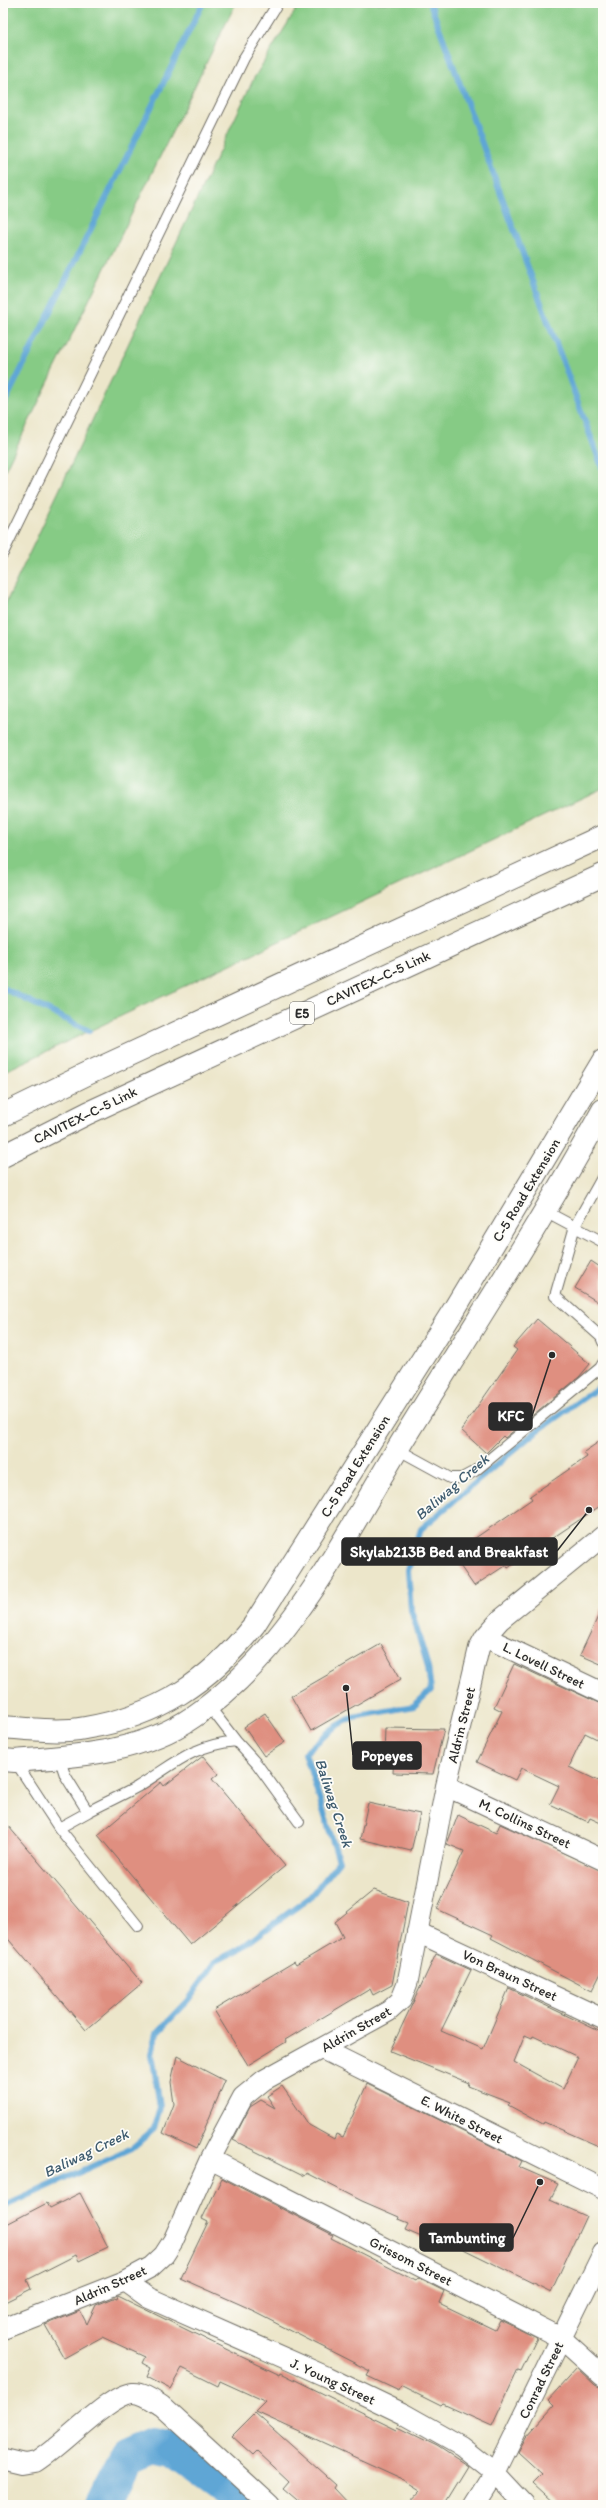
<svg xmlns="http://www.w3.org/2000/svg" width="606" height="2508" font-family="Itim,sans-serif">
  <style>
    .green { fill: #86cb85; stroke: #587b58 }
    .lines { fill: none; stroke-linecap: round; stroke-linejoin: round }
    .stream { stroke: #5ea6d5; stroke-width: 6 }
    .river { stroke: #5ea6d5; stroke-width: 36 }
    .building { fill: #df8f80; fill-rule: evenodd }
    .lane-casing { stroke: #6f6c63; stroke-width: 12 }
    .street-casing { stroke: #6f6c63; stroke-width: 22 }
    .primary-casing { stroke: #6f6c63; stroke-width: 24 }
    .highway-casing { stroke: #6f6c63; stroke-width: 24 }
    .lane { stroke: #fff; stroke-width: 10 }
    .street { stroke: #fff; stroke-width: 20 }
    .primary { stroke: #fff; stroke-width: 22 }
    .highway { stroke: #fff; stroke-width: 22 }
    .labels { text-anchor: middle; stroke-width: 3.5; stroke-linejoin: round; paint-order: stroke }
    .shield { fill: #fdfcf7; stroke: #6a6a68; stroke-width: 1 }
    .shield-label { font-size: 13px; font-weight: bold; fill: #2b2b2b }
    .street-label { font-size: 14px; fill: #2b2b2b; stroke: #fdfcf7 }
    .water-label { font-size: 15px; font-style: italic; fill: #3f5c6f; stroke: #fdfcf7 }
    .leader { fill: none; stroke: #2b2b2b; stroke-width: 1.5 }
    .callout-dot { fill: #2b2b2b; stroke: #fdfcf7; stroke-width: 1.5 }
    .callout { fill: #2b2b2b; stroke: #2b2b2b; stroke-width: 1.5 }
    .callout-label { font-size: 15px; text-anchor: middle; font-weight: bold; fill: #fff }
  </style>
  <rect width="100%" height="100%" fill="#fdfcf7"/>
  <filter id="ink" filterUnits="userSpaceOnUse"><feTurbulence type="fractalNoise" baseFrequency=".025" numOctaves="2"/><feDisplacementMap in="SourceGraphic" scale="8" xChannelSelector="R" yChannelSelector="G"/><feConvolveMatrix kernelMatrix="1 2 1 2 8 2 1 2 1" color-interpolation-filters="sRGB"/></filter>
  <filter id="wash" filterUnits="userSpaceOnUse"><feTurbulence type="fractalNoise" baseFrequency=".012" numOctaves="4" result="noise"/><feDisplacementMap in="SourceGraphic" scale="16" xChannelSelector="R" yChannelSelector="G"/><feGaussianBlur stdDeviation="0.9" result="paint"/><feColorMatrix in="noise" values="0 0 0 0 0 0 0 0 0 0 0 0 0 0 0 0 0 1.4 0 .05"/><feComposite in="paint" operator="in"/></filter>
  <g filter="url(#wash)">
    <rect width="100%" height="100%" fill="#ece6ca"/>
    <path class="green" d="M3,3H236L3,474Z
      M300,3H603V788L3,1072V609L254,78Z"/>
    <g class="lines">
      <path class="stream" d="M430,3L603,470
        M3,406L203,3
        M3,988L89,1031
        M3,2207L132,2148L154,2129L160,2106L152,2054L157,2033L188,2001L216,1961L238,1950L309,1898L339,1861L305,1753L332,1729L353,1717L414,1706L431,1690L428,1667L411,1610L408,1570L421,1529L533,1434L603,1384"/>
      <path class="river" d="M103,2505L127,2457L153,2446L175,2451L241,2498L246,2505"/>
    </g>
    <g id="blocks">
      <path class="building" d="M591,1261L603,1269V1305L575,1288Z
        M537,1319L590,1364L579,1377L505,1438L503,1436L486,1453L461,1430L517,1350L513,1347Z
        M603,1439V1504L508,1568L506,1565L474,1586L452,1554L532,1499L530,1496L587,1457L584,1452Z
        M603,1606V1665L580,1655Z
        M381,1644L401,1679L311,1731L291,1696Z
        M514,1664L603,1705V1742L585,1733L569,1767L603,1783V1824L590,1818L588,1822L550,1804L559,1786L521,1768L515,1780L477,1762L502,1711L494,1707Z
        M265,1713L285,1742L264,1756L244,1727Z
        M385,1728L444,1729L433,1774L393,1773L394,1756H384Z
        M203,1756L218,1774L212,1779L285,1866L190,1945L98,1835L161,1782L164,1786Z
        M368,1803L420,1814L411,1851L360,1839Z
        M458,1815L496,1833L500,1824L603,1871V1969L592,1991L491,1938L493,1935L437,1909L464,1851L447,1844Z
        M3,1820L142,1983L86,2030L3,1933Z
        M374,1890L408,1902L392,1985L373,1995L370,1989L285,2040L286,2042L248,2065L214,2010L294,1962L296,1965L343,1937L335,1922Z
        M436,1954L471,1970L441,2031L483,2049L509,1988L603,2033V2148L544,2122L543,2124L508,2105L510,2102L468,2086L469,2083L390,2051ZM525,2035L532,2038L533,2036L578,2057L563,2089L514,2062Z
        M177,2056L225,2081L196,2149L163,2133L174,2104L171,2082Z
        M367,2084L522,2161L519,2167L558,2184L550,2200L586,2216L551,2292L429,2232L426,2239L405,2230L408,2224L398,2220L399,2217L362,2201L307,2173L305,2176L233,2140L250,2107L261,2100L275,2108L267,2096L282,2086L309,2125L334,2139L336,2134L343,2137Z
        M222,2178L333,2235L331,2238L416,2281L418,2278L444,2291L439,2303L495,2330L500,2320L537,2338L521,2371L518,2370L492,2426L443,2404L441,2406L401,2386L399,2391L367,2376L370,2371L254,2312L255,2311L181,2278L208,2222L202,2219Z
        M80,2193L108,2247L79,2261L76,2255L27,2280L31,2289L3,2303V2226L47,2203L50,2208Z
        M118,2296L242,2357L280,2375L281,2373L397,2430L398,2427L437,2446L468,2466L444,2505H407L421,2490L405,2480L256,2412L266,2402L220,2381L218,2386L182,2368L170,2389L147,2377L151,2368L142,2363L145,2357L102,2337L64,2358L45,2325L80,2311L87,2324L96,2305L114,2298L117,2299Z
        M577,2368L595,2385L603,2388V2505H557L533,2483L542,2474L518,2452L526,2437L554,2406L548,2400Z
        M255,2413L336,2485L334,2488L350,2505H303L283,2488L289,2481L257,2451L253,2455L232,2436Z"/>
    </g>
  </g>
  <g filter="url(#ink)">
    <use href="#blocks" fill-opacity="0" stroke="#6f6c63" stroke-width="1"/>
    <g class="lines">
      <defs>
        <path id="lane" d="M3,553L244,58L278,3
          M603,1176L575,1226L555,1296L601,1337L603,1342
          M545,1211L603,1242
          M397,1449L450,1478H462L475,1471L600,1368L603,1363
          M209,1706L236,1741
          M15,1761L59,1828L88,1812L65,1775L59,1757
          M88,1812C104,1803 121,1796 137,1787C175,1764 190,1746 236,1741L257,1764L299,1822
          M59,1828L138,1926"/>
        <path id="street" d="M485,1637L603,1693
          M446,1786L603,1860
          M417,1932L603,2019
          M322,2049L603,2189
          M210,2159L561,2338L603,2376
          M125,2281L149,2298L325,2376L404,2414L461,2446L495,2473L525,2505
          M3,2329L125,2281L151,2267L164,2255L173,2241L210,2159L243,2097L264,2080L389,2011L401,2000L407,1985L446,1786L479,1648L485,1637L500,1620L603,1536
          M3,2459L24,2464L36,2462C60,2448 109,2395 132,2393C142,2392 154,2401 162,2406L270,2505
          M475,2505L495,2473L603,2253"/>
        <path id="primary" d="M3,1727C29,1729 59,1733 85,1728C158,1716 209,1682 254,1625L455,1308L603,1061
          M3,1760L15,1761C76,1756 141,1753 193,1717C292,1650 345,1534 406,1435C473,1327 542,1221 603,1110"/>
        <path id="highway" d="M3,1115L85,1075L603,836
          M3,1156L88,1113L603,875"/>
      </defs>
      <use href="#lane" class="lane-casing"/>
      <use href="#street" class="street-casing"/>
      <use href="#primary" class="primary-casing"/>
      <use href="#highway" class="highway-casing"/>
      <use href="#lane" class="lane"/>
      <use href="#street" class="street"/>
      <use href="#primary" class="primary"/>
      <use href="#highway" class="highway"/>
    </g>
  </g>
  <g class="labels">
    <rect class="shield" x="290" y="1002" width="24" height="22" rx="3"/>
    <g class="shield-label">
      <text x="302" y="1018">E5</text>
    </g>
    <g class="street-label">
      <text transform="translate(378 978) rotate(-25)" y="5">CAVITEX–C-5 Link</text>
      <text transform="translate(85 1115) rotate(-26)" y="5">CAVITEX–C-5 Link</text>
      <text transform="translate(526 1190) rotate(-59)" y="5">C-5 Road Extension</text>
      <text transform="translate(355 1466) rotate(-58)" y="5">C-5 Road Extension</text>
      <text transform="translate(544 1665) rotate(26)" y="5">L. Lovell Street</text>
      <text transform="translate(461 1725) rotate(-76)" y="5">Aldrin Street</text>
      <text transform="translate(525 1823) rotate(25)" y="5">M. Collins Street</text>
      <text transform="translate(510 1975) rotate(25)" y="5">Von Braun Street</text>
      <text transform="translate(356 2029) rotate(-30)" y="5">Aldrin Street</text>
      <text transform="translate(462 2119) rotate(27)" y="5">E. White Street</text>
      <text transform="translate(411 2261) rotate(27)" y="5">Grissom Street</text>
      <text transform="translate(110 2285) rotate(-24)" y="5">Aldrin Street</text>
      <text transform="translate(541 2380) rotate(-64)" y="5">Conrad Street</text>
      <text transform="translate(333 2381) rotate(25)" y="5">J. Young Street</text>
    </g>
    <g class="water-label">
      <text transform="translate(452 1487) rotate(-41)" y="5">Baliwag Creek</text>
      <text transform="translate(334 1803) rotate(72)" y="5">Baliwag Creek</text>
      <text transform="translate(86 2153) rotate(-26)" y="5">Baliwag Creek</text>
    </g>
  </g>
  <path class="leader" d="M552 1355L532 1416M589 1510L557 1551M346 1688L353 1755M540 2182L513 2238"/>
  <g class="callout-dot">
    <circle cx="552" cy="1355" r="4"/>
    <circle cx="589" cy="1510" r="4"/>
    <circle cx="346" cy="1688" r="4"/>
    <circle cx="540" cy="2182" r="4"/>
  </g>
  <g class="callout">
    <rect x="489" y="1403" width="43" height="27" rx="4"/>
    <rect x="342" y="1538" width="215" height="27" rx="4"/>
    <rect x="353" y="1742" width="68" height="27" rx="4"/>
    <rect x="420" y="2224" width="93" height="27" rx="4"/>
  </g>
  <g class="callout-label">
    <text x="511" y="1421">KFC</text>
    <text x="449" y="1557">Skylab213B Bed and Breakfast</text>
    <text x="387" y="1761">Popeyes</text>
    <text x="467" y="2243">Tambunting</text>
  </g>
  <rect width="606" height="2508" fill="none" stroke="#fdfcf7" stroke-width="16"/>
</svg>
